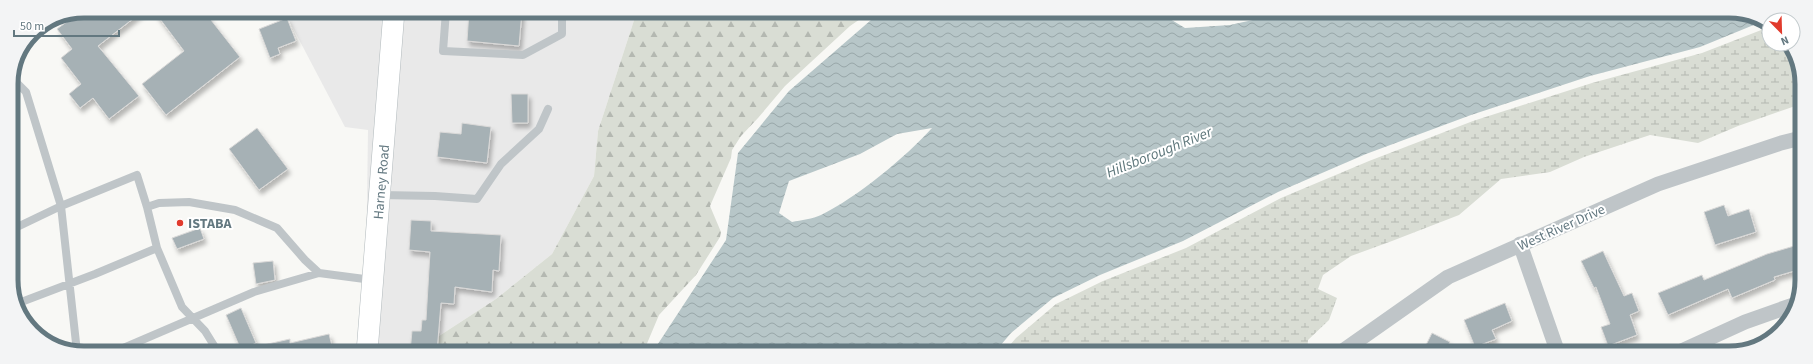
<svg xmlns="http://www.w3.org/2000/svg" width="1813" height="364" font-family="'Source Sans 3',sans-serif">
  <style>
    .built { fill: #e9e9e9 }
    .forest { fill: url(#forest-firs) }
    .wetland { fill: url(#wetland-marsh) }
    .water { fill: url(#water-waves); fill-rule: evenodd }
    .building { fill: #a6b1b5; stroke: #dad9d8; filter: url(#shadow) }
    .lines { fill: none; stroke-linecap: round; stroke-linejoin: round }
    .secondary-casing { stroke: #b1b9bc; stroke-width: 22 }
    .lane { stroke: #bfc5c8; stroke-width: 8 }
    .street { stroke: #bfc5c8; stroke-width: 15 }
    .secondary { stroke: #fff; stroke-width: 21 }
    .poi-dot { fill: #e13b2d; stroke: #fff; stroke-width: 1.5 }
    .labels { text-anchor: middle; stroke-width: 4; stroke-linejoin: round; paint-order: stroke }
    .street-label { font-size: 14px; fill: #637880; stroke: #fff }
    .poi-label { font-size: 14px; font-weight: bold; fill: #637880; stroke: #fff; text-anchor: start }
    .water-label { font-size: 15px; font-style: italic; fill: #5e777b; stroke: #fff }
    .rim { fill: none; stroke: #637880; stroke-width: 5 }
  </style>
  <defs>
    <pattern id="forest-firs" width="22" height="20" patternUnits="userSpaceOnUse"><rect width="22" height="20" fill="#d9ddd4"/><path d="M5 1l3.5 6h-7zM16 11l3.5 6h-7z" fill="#b4b8b1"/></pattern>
    <pattern id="wetland-marsh" width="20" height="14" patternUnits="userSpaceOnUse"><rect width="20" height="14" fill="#d9ddd4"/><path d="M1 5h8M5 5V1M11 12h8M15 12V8" fill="none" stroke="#b4b8b1"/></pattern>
    <pattern id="water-waves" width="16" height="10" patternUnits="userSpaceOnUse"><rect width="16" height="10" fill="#b7c6c8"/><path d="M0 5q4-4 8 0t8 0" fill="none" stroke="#98a6a8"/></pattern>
    <filter id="shadow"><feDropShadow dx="2.5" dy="4.5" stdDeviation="2" flood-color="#0004"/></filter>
  </defs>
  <rect width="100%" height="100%" fill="#f8f8f5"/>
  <path class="built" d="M284,11H387L366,274L368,130L345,127Z
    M402,11H637L598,131L594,176L552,254L496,299L419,349L375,351Z"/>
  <path class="forest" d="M637,11H872L850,26L785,86L758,118L741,136L732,150L731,158L710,206L721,232L720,237L696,275L659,315L643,353L375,352V351L419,349L496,299L552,254L594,176L598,131Z"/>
  <path class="wetland" d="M1769,27V44H1787L1801,69V104L1738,126L1698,143L1650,135L1584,157L1550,172L1501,179L1459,215L1392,241L1351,256L1323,275L1318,289L1337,298L1329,320L1308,340L1307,353H1003L1016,338L1056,304L1103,281L1186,248L1281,198L1369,161L1473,121L1592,83L1702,53Z"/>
  <path class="water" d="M890,11H1167L1165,16L1185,28L1230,25L1294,11L1739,12L1761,22L1700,47L1590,76L1471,115L1366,154L1278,192L1183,241L1100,275L1053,298L1011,333L994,353H652L726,240L738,153L789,91L871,20ZM932,128C906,157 856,198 821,215C813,219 801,220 792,222L779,213L789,181L860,154L897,134Z"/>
  <path class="building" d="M84,11H143L98,46L139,96L109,119L93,98L80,108L69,94L81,84L61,58L72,49L57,29L80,12Z
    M154,11H204L240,57L166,115L142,84L184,51Z
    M469,11H522L519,46L467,41Z
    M287,18L296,41L278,48L280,54L270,58L259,29Z
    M511,94H528V123H512Z
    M462,123L491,127L487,163L437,157L440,132L461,134Z
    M257,128L288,169L259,190L229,149Z
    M1724,205L1728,216L1749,209L1756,232L1715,245L1704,212Z
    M411,220L431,221V231L501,235L499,271L493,270L492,292L455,287L454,304L441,303L437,352H410L412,331H421L422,320H426L430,252L409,250Z
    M200,228L204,239L177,249L172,238Z
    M1801,244V269L1774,277L1775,280L1732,298L1728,289L1668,315L1658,293L1702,275L1704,280L1767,254Z
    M1603,251L1624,296L1632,293L1639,311L1630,315L1637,335L1608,346L1601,327L1610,324L1596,287L1594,288L1581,261Z
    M273,261L275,280L256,284L253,263Z
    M1505,303L1512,321L1492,330L1496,339L1475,347L1464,320Z
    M241,308L256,343L241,350L226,315Z
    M1432,333L1450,342L1444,353H1422Z
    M329,334L332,346L324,348L322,351L251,352L250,348L290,339V343Z"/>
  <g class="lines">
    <defs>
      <path id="secondary" d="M367,352L394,11"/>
    </defs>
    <use href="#secondary" class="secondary-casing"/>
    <path class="lane" d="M446,11L443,51L523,55L562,34V11
      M13,72L15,69L16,59
      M12,78L26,92L61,206L13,229
      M381,195L435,196L477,199L501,164L539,129L548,109
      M157,248L147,207L159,203L189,202L235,210L277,228L305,260L319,273L372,280
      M16,304L95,274L157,248L182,307L205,331L218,352
      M77,352L61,206L137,175L147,207
      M114,352L254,292L319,273
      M327,352L333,351"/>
    <path class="street" d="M1520,244L1558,353
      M1340,353L1448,277L1658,184L1781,143L1801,138
      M1677,353L1745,322L1793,305"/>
    <use href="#secondary" class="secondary"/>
  </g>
  <circle class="poi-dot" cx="180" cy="223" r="4"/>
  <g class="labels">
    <g class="street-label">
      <text transform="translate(381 182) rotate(-85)" y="5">Harney Road</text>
      <text transform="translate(1561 227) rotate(-24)" y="5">West River Drive</text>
    </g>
    <g class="poi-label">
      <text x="188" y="228">ISTABA</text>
    </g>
    <g class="water-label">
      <text transform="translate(1159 152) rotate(-22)" y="5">Hillsborough River</text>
    </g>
  </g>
  <path d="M0 0H1813V364H0ZM84 18H1729A66 66 0 0 1 1795 84V280A66 66 0 0 1 1729 346H84A66 66 0 0 1 18 280V84A66 66 0 0 1 84 18Z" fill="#f3f4f5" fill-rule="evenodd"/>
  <path class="rim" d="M84 18H1729A66 66 0 0 1 1795 84V280A66 66 0 0 1 1729 346H84A66 66 0 0 1 18 280V84A66 66 0 0 1 84 18Z"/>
  <g transform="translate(1781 32) rotate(157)"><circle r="19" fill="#ffffff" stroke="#c1c9cc"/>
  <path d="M0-3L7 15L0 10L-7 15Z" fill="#e13b2d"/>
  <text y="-6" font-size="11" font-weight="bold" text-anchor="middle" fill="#637880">N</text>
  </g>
  <path d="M14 30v6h105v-6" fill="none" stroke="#637880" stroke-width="2"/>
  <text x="20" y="30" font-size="12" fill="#637880" stroke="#ffffff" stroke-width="3" paint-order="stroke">50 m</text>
</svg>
